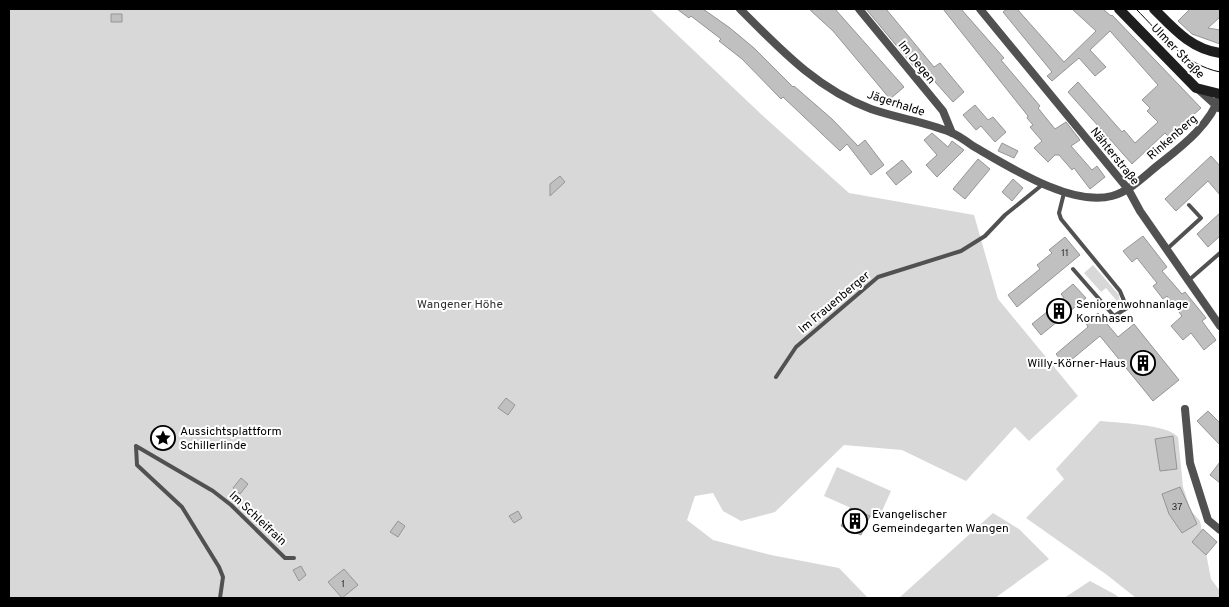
<svg xmlns="http://www.w3.org/2000/svg" width="1229" height="607" font-family="Overpass,sans-serif">
  <style>
    .green { fill: #d8d8d8 }
    .building { fill: #c0c0c0; stroke: #959595 }
    .lines { fill: none; stroke-linecap: round; stroke-linejoin: round }
    .lane { stroke: #515151; stroke-width: 4 }
    .street { stroke: #515151; stroke-width: 8 }
    .secondary { stroke: #1e1e1e; stroke-width: 10 }
    .tram { stroke: #000; stroke-width: 1 }
    .labels { text-anchor: middle; stroke-width: 4; stroke-linejoin: round; paint-order: stroke }
    .number-label { font-size: 10px; fill: #303030 }
    .street-label { font-size: 12px; fill: #000; stroke: #fff }
    .park-label { font-size: 12px; fill: #2f2f2f; stroke: #fff }
    .poi-label { font-size: 12px; fill: #000; stroke: #fff; text-anchor: start }
  </style>
  <rect width="100%" height="100%" fill="#fff"/>
  <path class="green" d="M9,9H650L762,115L849,193L974,215L998,299L1078,396L1029,441L1015,427L966,481L902,450L844,445L775,512L741,521L723,511L713,493L695,496L687,520L713,540L771,555L839,568L868,598H9Z
    M1093,265L1119,295L1120,305L1106,288L1101,292L1084,273Z
    M1100,421C1118,423 1167,424 1178,437L1183,487L1191,511L1200,521L1211,579L1220,591V598H1136L1107,575L1026,518L1064,479L1056,469Z
    M837,467L891,491L878,520L824,496Z
    M993,513L1019,529L1049,559L995,598H899Z
    M1090,581L1116,595L1119,598H1064Z"/>
  <path class="building" d="M677,9H703L730,28L754,48L793,87L794,86L832,119L858,146L865,140L884,165L871,175L847,144L840,151L783,97L781,99L742,59L719,41L721,39L691,16L689,18Z
    M809,9H835L904,87L890,99L833,31Z
    M866,9H886L934,67L940,63L964,92L953,102L936,83L921,62L915,68Z
    M943,9H961L1004,58L1001,60L1040,106L1038,108L1055,129L1066,122L1080,140L1071,146L1092,170L1097,166L1105,177L1090,189L1074,168L1072,170L1059,155H1055L1048,162L1034,148L1042,141L1030,127L1033,125L1027,118L1028,116Z
    M1007,9H1017L1064,62L1096,31L1072,9H1103L1111,16L1112,15L1201,108L1169,137L1165,133L1132,164L1068,92L1078,82L1122,132L1124,130L1135,143L1158,122L1147,111L1150,108L1142,100L1158,85L1110,31L1090,50L1106,67L1095,76L1079,58L1052,81L1047,76L1052,72L1003,12Z
    M1190,9H1220V17L1208,28L1220,30V44L1192,34L1178,21Z
    M111,14H122V22H111Z
    M975,105L988,120L993,117L1006,132L995,142L981,126L976,130L963,115Z
    M932,133L948,147L952,141L964,150L937,177L926,165L937,155L924,140Z
    M1002,143L1018,151L1014,158L998,151Z
    M1211,156L1220,166V195L1208,181L1176,211L1165,199Z
    M978,159L990,169L965,199L953,189Z
    M902,160L912,172L896,185L886,173Z
    M560,176L565,182L550,196V184Z
    M1013,179L1023,188L1012,201L1002,192Z
    M1220,213V236L1208,247L1197,234Z
    M1143,236L1167,267L1162,271L1182,294L1185,292L1206,318L1202,321L1216,340L1204,350L1191,333L1183,340L1171,326L1182,316L1167,296L1163,299L1153,286L1157,283L1137,258L1132,262L1123,251Z
    M1065,237L1080,255L1017,307L1008,295L1040,269L1037,265L1052,253L1049,250Z
    M1073,284L1086,298L1041,335L1032,324L1064,298L1061,294Z
    M1098,313L1118,337L1134,324L1179,380L1153,401L1100,336L1065,365L1056,354L1088,327L1086,323Z
    M506,398L515,405L508,415L498,408Z
    M1208,411L1220,423V445L1197,421Z
    M1173,436L1177,469L1160,471L1155,439Z
    M1220,462V483L1210,475Z
    M241,478L248,484L240,494L233,488Z
    M1180,487L1197,524L1182,533L1169,514L1162,494Z
    M850,508L870,516L861,535L841,526Z
    M518,511L522,518L514,523L509,516Z
    M398,521L405,526L398,537L390,532Z
    M1203,529L1217,542L1206,555L1192,542Z
    M301,566L306,575L299,581L293,570Z
    M344,569L358,585L342,598L328,582Z"/>
  <g class="lines">
    <path class="lane" d="M1064,193L1059,213L1061,219L1120,291L1127,308L1114,316L1073,269
      M1167,249L1201,218L1189,205
      M1189,280L1220,253
      M776,377L796,347L878,277L961,251L985,236L1005,215L1042,185
      M136,446L213,491L231,505L285,558H294
      M136,446L137,465L182,507L219,567L223,577L220,598"/>
    <path class="street" d="M740,9C780,49 817,89 871,109C897,118 925,122 950,132C958,135 966,141 973,146C1008,166 1071,207 1112,196C1131,191 1146,174 1162,162C1185,144 1211,123 1220,95
      M859,9L943,111L952,133
      M980,9L1128,189L1140,211L1220,326
      M1198,89L1219,108
      M1185,409L1190,463L1208,520L1220,530"/>
    <path class="secondary" d="M1119,9L1196,88L1220,94
      M1154,9C1174,29 1191,49 1220,53"/>
    <path class="tram" d="M1136,9C1161,34 1184,65 1220,72"/>
  </g>
  <defs>
    <symbol id="building-ring" viewBox="-11 -11 22 22"><circle r="9.5" fill="#fff" stroke="#000" stroke-width="1.5"/><path d="M-4-6H4V6H1V3H-1V6H-4ZM-2.5-4.3h1.7v1.8h-1.7ZM.8-4.3h1.7v1.8H.8ZM-2.5-1h1.7V.8h-1.7ZM.8-1h1.7V.8H.8Z" fill="#000"/></symbol>
    <symbol id="sight-ring" viewBox="-11 -11 22 22"><circle r="9.5" fill="#fff" stroke="#000" stroke-width="1.5"/><path d="M0-6L1.8-2.2L6-1.7L2.9 1.2L3.7 5.4L0 3.3L-3.7 5.4L-2.9 1.2L-6-1.7L-1.8-2.2Z" fill="#000"/></symbol>
  </defs>
  <g fill-rule="evenodd">
    <use href="#building-ring" x="1045" y="297" width="28" height="28"/>
    <use href="#building-ring" x="1129" y="349" width="28" height="28"/>
    <use href="#sight-ring" x="149" y="424" width="28" height="28"/>
    <use href="#building-ring" x="841" y="507" width="28" height="28"/>
  </g>
  <g class="labels">
    <g class="number-label">
      <text x="1065" y="256">11</text>
      <text x="1177" y="510">37</text>
      <text x="343" y="587">1</text>
    </g>
    <g class="street-label">
      <text transform="translate(1178 51) rotate(46)" y="4">Ulmer Straße</text>
      <text transform="translate(917 62) rotate(51)" y="4">Im Degen</text>
      <text transform="translate(896 103) rotate(18)" y="4">Jägerhalde</text>
      <text transform="translate(1172 137) rotate(-41)" y="4">Rinkenberg</text>
      <text transform="translate(1115 156) rotate(51)" y="4">Nähterstraße</text>
      <text transform="translate(834 302) rotate(-40)" y="4">Im Frauenberger</text>
      <text transform="translate(258 518) rotate(43)" y="4">Im Schleifrain</text>
    </g>
    <g class="park-label">
      <text x="460" y="308">Wangener Höhe</text>
    </g>
    <g class="poi-label">
      <text x="1076" y="308">Seniorenwohnanlage<tspan x="1076" dy="14">Kornhasen</tspan></text>
      <text x="1126" y="367" text-anchor="end">Willy-Körner-Haus</text>
      <text x="180" y="435">Aussichtsplattform<tspan x="180" dy="14">Schillerlinde</tspan></text>
      <text x="872" y="518">Evangelischer<tspan x="872" dy="14">Gemeindegarten Wangen</tspan></text>
    </g>
  </g>
  <rect width="1229" height="607" fill="none" stroke="#000000" stroke-width="20"/>
</svg>
